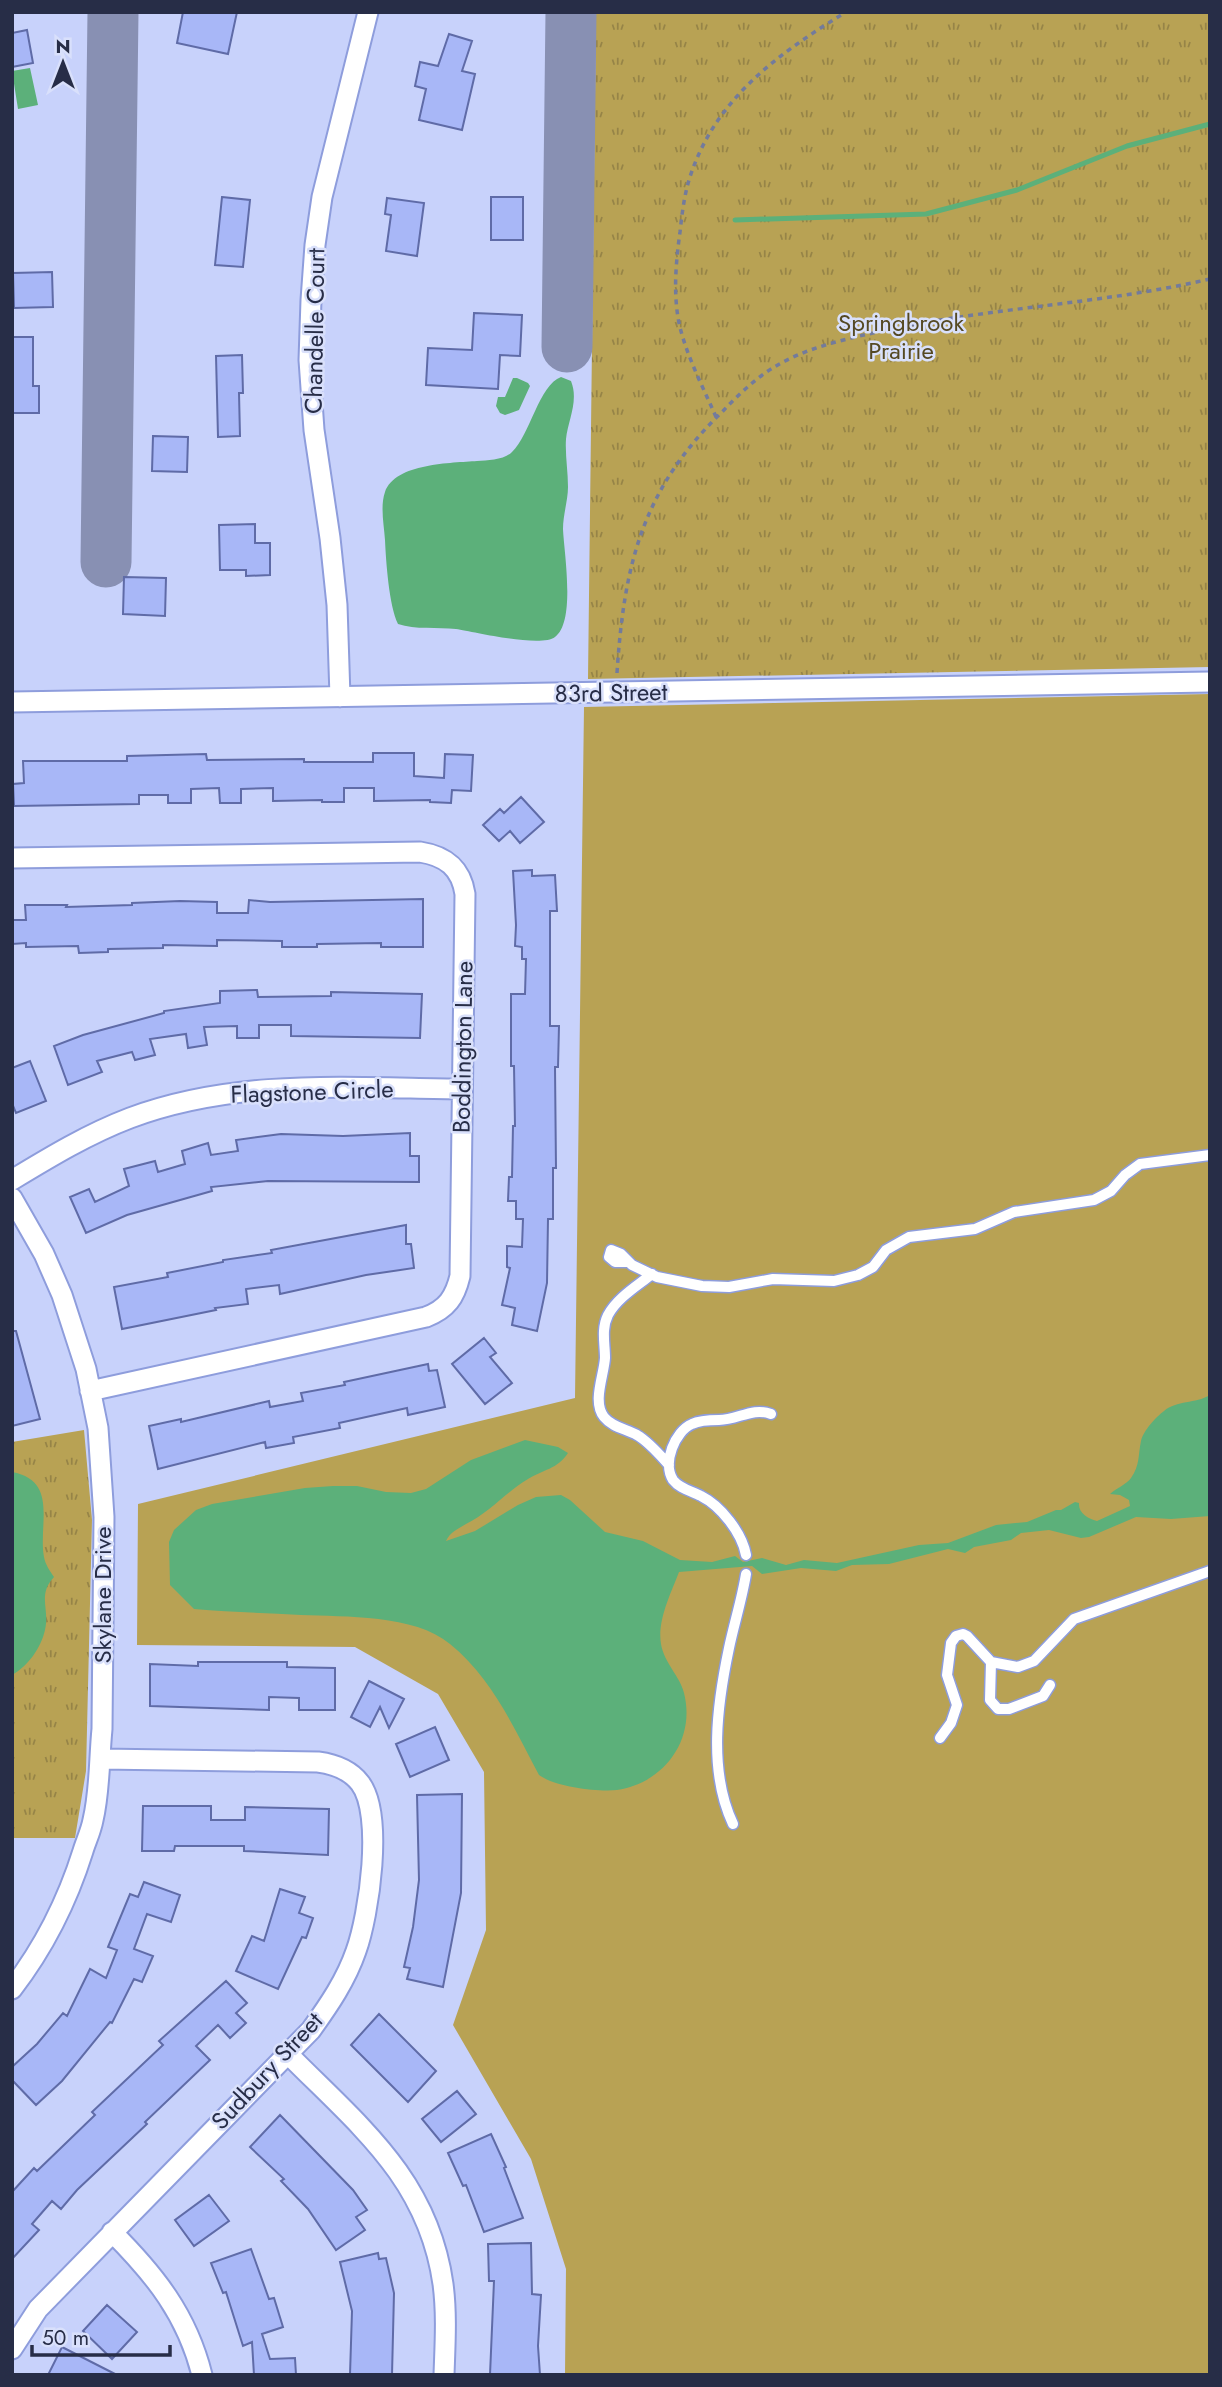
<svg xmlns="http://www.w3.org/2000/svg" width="1222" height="2387" font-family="Jost,sans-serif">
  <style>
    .green { fill: #b8a254 }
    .park { fill: url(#park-tufts) }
    .water { fill: #5cb07a }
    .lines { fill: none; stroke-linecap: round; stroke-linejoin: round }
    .stream { stroke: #5cb07a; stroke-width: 5 }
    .taxiway { stroke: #8890b3; stroke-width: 51 }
    .building { fill: #a8b7f7; stroke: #5f6ba7; stroke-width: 2 }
    .service-casing { stroke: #8e9ddc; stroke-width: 13 }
    .minor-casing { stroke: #8e9ddc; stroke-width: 23 }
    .path { stroke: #737b9c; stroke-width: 3.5; stroke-dasharray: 5 5; stroke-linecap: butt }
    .service { stroke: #fff; stroke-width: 10 }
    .minor { stroke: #fff; stroke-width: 19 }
    .labels { text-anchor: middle; stroke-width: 5; stroke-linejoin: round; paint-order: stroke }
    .park-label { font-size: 24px; fill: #554923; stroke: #d9e0fb }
    .street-label { font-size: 24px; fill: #272d47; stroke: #d9e0fb }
  </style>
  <defs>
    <pattern id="park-tufts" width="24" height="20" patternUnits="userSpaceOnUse" patternTransform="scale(1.75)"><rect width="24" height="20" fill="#b8a254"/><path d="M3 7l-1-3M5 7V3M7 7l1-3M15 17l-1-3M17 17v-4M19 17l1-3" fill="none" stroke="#968447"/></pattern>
  </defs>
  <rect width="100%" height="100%" fill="#c8d2fb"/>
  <path class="green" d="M1210,694V2375H565L566,2269L531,2159L453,2025L486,1930L484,1772L438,1694L355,1647L137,1645L138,1504L575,1398L584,707Z"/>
  <path class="park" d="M596,12H1210V667L588,679Z
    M84,1430L92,1520L86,1771L75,1838H12V1442Z"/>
  <path class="water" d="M30,68L38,105L18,109L12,71Z
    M561,377L571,381C579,401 568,420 566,439C565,455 568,471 568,487C568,500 563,515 563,529C564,552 576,622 555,637C541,648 475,632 456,629C438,627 415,630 398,624C389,606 386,561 385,540C384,525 380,506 385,492C395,463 452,463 477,461C488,460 504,460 512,452C530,435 539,385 561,377Z
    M513,378H517L528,383L530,386L519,410L505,415L500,413L496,406L498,397H505Z
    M1210,1395V1516L1171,1519L1136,1517L1089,1537L1081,1538L1049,1530L1021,1533L1011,1540L974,1547L965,1553L948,1549L889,1564L852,1565L836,1571L801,1568L762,1574L752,1566L679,1572C671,1593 657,1621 661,1644C664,1663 680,1676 684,1693C696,1740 664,1783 617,1790C597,1792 555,1787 539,1775C514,1728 492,1678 450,1644C414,1614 345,1617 301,1615C265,1613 230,1612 194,1609L170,1585L169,1542L174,1530L196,1510L212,1504L305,1488L333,1486H357L386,1492L411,1493L426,1489L471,1460L525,1440L558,1447L568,1453C558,1469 542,1470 528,1479C506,1492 489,1513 466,1524C458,1529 450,1532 446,1541L475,1531L518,1505L536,1497L561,1495L570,1500L605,1532L643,1541L680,1560L712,1562L735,1556L743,1562L762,1558L786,1565L804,1560L837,1563L919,1545L948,1543L996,1525L1027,1522L1056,1510H1061L1075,1502L1079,1503C1078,1513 1088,1519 1097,1521L1130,1506L1129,1500L1120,1495L1110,1494C1116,1488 1126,1485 1131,1478C1140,1465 1138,1455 1141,1441C1143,1431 1156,1417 1164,1411C1177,1400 1195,1404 1210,1395Z
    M12,1472C59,1481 38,1524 44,1557C45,1564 50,1571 54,1577C37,1595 50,1609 45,1630C41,1648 28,1666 12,1675Z"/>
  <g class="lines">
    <path class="stream" d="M735,220L926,214L1017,190L1127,146L1210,124"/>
    <path class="taxiway" d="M567,347L571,12
      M106,562L113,12"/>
  </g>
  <path class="building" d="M183,12H237L228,54L177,43Z
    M27,30L33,63L12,67V33Z
    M449,34L472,41L462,71L475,74L462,130L419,120L426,89L415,86L420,62L438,66Z
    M222,197L250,200L243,267L215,265Z
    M491,197H523V240H491Z
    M387,198L424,203L417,256L386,251L391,215L385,214Z
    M52,272L53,307L14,308L13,273Z
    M474,313L522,315L520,356L500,355L498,389L426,385L428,348L472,350Z
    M12,337H33V386H39V413H12Z
    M242,355L243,393H239L240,436L218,437L216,356Z
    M153,436L188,437L187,472L152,471Z
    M255,524V543H270V575L246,576V570H220L219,525Z
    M124,577L166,578L165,616L123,614Z
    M373,753H414V776L444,778L445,754L473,755L471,791L452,790L451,803L430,802V800L374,801V788H344V802H322V800L273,801V788L241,789V803H220L219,788L191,789V803H168V795H139V804L14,806L13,784L24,783L23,761H127V756L206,754L207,760L304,759V762H373Z
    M521,797L544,822L520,843L510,831L499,841L483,825L500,809L504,813Z
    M532,870V876L555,875L557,911H550V1026H559L558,1067H555L556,1168H553V1219H548L547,1283L537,1331L512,1325L515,1308L502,1305L510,1268L507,1267V1246L522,1247L523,1219H516V1201H508L509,1177H512L513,1126H515L514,1066H511V994H525L526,959H522V947L515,946L516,925L513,871Z
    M423,899V947H381V943L317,944V947H282V941L217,940V946L163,945V948L108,949V952L79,953L78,946L26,947V943L12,944V920H26L25,905H67L66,907L132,905V903L180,901L217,902V913H248L249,900L270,902Z
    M257,990L258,997L331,996V992L422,994L420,1038L291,1036V1025H259V1038H237V1026L204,1027L207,1045L188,1048L186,1034L150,1039L155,1055L135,1060L132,1052L97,1061L102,1072L68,1085L54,1046L83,1035L164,1013V1011L220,1003V991Z
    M30,1061L46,1101L16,1113L12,1103V1068Z
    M410,1133V1156H419V1182L268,1181L211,1187L212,1191L127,1215L86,1233L70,1197L89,1189L95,1202L129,1186L124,1169L155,1161L158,1172L185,1164L182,1151L208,1143L211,1155L238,1151L236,1140L281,1134L343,1136Z
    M406,1225V1244H411L414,1268L366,1275L280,1294L279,1285L246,1289L248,1304L215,1308L216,1310L122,1329L114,1287L168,1277L167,1273L223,1262V1260L272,1253L271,1250Z
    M12,1331H16L40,1419L12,1426Z
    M484,1338L496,1353L490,1357L512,1383L485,1404L452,1364Z
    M428,1364L429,1371L437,1370L445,1407L408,1415L407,1408L339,1423L340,1428L293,1437L294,1443L266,1448L265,1442L158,1469L149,1426L181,1419V1422L269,1401L270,1407L303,1401L301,1393L345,1385L344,1382Z
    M198,1662H287V1667L335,1668V1710H299V1698L269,1697V1710L150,1706V1664L198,1666Z
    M369,1681L404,1699L389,1728L380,1707L370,1727L351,1717Z
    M435,1727L449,1760L410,1777L396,1744Z
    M462,1794L461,1893L443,1987L407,1979L410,1968L404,1967L413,1927L419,1880L417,1795Z
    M143,1806H211V1820H245V1807L329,1809L328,1855L244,1851V1846H175L174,1851H142Z
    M144,1882L180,1895L171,1922L147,1914L134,1949L153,1956L142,1982L134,1979L112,2023L110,2022L62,2081L36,2105L12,2080V2067L37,2044L63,2013L67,2016L90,1969L106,1978L117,1950L108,1947L130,1894L138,1897Z
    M280,1889L305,1897L299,1913L313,1918L306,1938L302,1937L278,1989L236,1971L252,1936L264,1941Z
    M226,1981L247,2003L236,2013L246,2023L230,2038L218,2025L196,2046L210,2060L145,2122L147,2124L77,2190L61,2209L52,2201L32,2224L39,2230L12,2259V2192L34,2168L37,2171L95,2115L92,2112L163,2045L159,2041Z
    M379,2014L436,2071L408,2102L351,2045Z
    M457,2091L476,2114L441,2142L422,2119Z
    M280,2115L353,2190L367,2210L356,2217L365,2230L336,2250L308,2209L281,2181L284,2179L250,2147Z
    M491,2134L506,2167L504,2168L523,2218L484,2232L466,2185L463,2186L448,2153Z
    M209,2195L229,2221L194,2246L175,2220Z
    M531,2243L532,2294L541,2295L538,2346L540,2375H490L494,2281H489L488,2244Z
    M251,2249L269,2299L274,2298L283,2327L262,2334L270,2359L295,2358L296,2375H254L252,2342L243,2346L226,2292L223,2293L211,2263Z
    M378,2253L379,2259L386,2258L394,2293L392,2375H350L352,2311L340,2262Z
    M107,2305L137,2332L112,2359L83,2331Z
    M62,2347L117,2375H48Z"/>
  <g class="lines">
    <defs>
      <path id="service" d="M629,1262H615L609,1257L611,1250L621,1254L632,1265L657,1277L702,1286L729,1287L773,1279L834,1281L858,1275L873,1267L886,1250L909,1237L975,1229L1014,1212L1094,1200L1111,1191L1125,1175L1140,1164L1210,1155
        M652,1274C637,1286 617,1298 608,1315C601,1329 605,1344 605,1358C604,1375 592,1402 604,1417C612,1427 626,1429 637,1435C649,1442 659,1454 669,1465
        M746,1555C742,1533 721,1506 701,1496C692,1491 680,1489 673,1480C662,1463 675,1431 692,1424C700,1420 710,1420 719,1420C738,1420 752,1407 771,1414
        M991,1662L990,1700L998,1709H1009L1043,1696L1050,1685
        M940,1738L951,1723L957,1705L947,1675L951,1643L956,1636L963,1634L967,1636L991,1662L1018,1667L1034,1661L1074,1619L1210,1571
        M733,1824C708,1771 717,1705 729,1648C734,1624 742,1599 746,1574"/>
      <path id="minor" d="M340,697L337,605L330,538L314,430L309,360L311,300L315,245L322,197L368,12
        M12,702L1210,682
        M12,858L420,852C446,856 461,868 465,894L460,1276C455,1297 447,1309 426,1317L90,1391
        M12,1180C50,1157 88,1134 130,1118C237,1078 350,1088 462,1089
        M12,1198L44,1254L62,1295L86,1369L98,1428L104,1517L102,1729C99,1759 100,1791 93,1820C91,1831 86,1841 83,1851C67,1902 45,1946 12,1989
        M288,2054C358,2125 428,2178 443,2284C447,2314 445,2345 444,2375
        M112,2232C155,2275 187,2315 202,2375
        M12,2349L38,2309L311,2030C329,2005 346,1980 356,1951C369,1915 384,1814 360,1783C350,1770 333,1764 318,1762L101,1759"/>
    </defs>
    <use href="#service" class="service-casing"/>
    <use href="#minor" class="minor-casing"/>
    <path class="path" d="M716,417C703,387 686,355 679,323C673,293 676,261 680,232C682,214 684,197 689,180C714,99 778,54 846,12
      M617,673C624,565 642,489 723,411C741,392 761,373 785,361C818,344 859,336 896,328C1000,307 1107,303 1210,279"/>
    <use href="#service" class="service"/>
    <use href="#minor" class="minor"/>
  </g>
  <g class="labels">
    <g class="park-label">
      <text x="901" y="331">Springbrook<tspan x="901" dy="28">Prairie</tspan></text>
    </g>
    <g class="street-label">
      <text transform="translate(315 331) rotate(-89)" y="8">Chandelle Court</text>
      <text transform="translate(611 693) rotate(-1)" y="8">83rd Street</text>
      <text transform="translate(463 1047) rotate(-89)" y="8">Boddington Lane</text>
      <text transform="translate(312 1092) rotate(-2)" y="8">Flagstone Circle</text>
      <text transform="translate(103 1595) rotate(-90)" y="8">Skylane Drive</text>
      <text transform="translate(267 2071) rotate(-47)" y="8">Sudbury Street</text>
    </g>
  </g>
  <rect width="1222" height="2387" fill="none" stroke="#272d47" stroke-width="28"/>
  <g transform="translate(63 63)" stroke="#d9e0fb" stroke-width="5" paint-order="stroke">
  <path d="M0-5L12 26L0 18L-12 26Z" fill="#272d47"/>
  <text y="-10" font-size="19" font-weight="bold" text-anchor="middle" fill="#272d47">N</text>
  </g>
  <path d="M32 2345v10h138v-10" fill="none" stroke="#272d47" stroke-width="3.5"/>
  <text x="42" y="2345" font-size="21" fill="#272d47" stroke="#d9e0fb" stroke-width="5" paint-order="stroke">50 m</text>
</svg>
